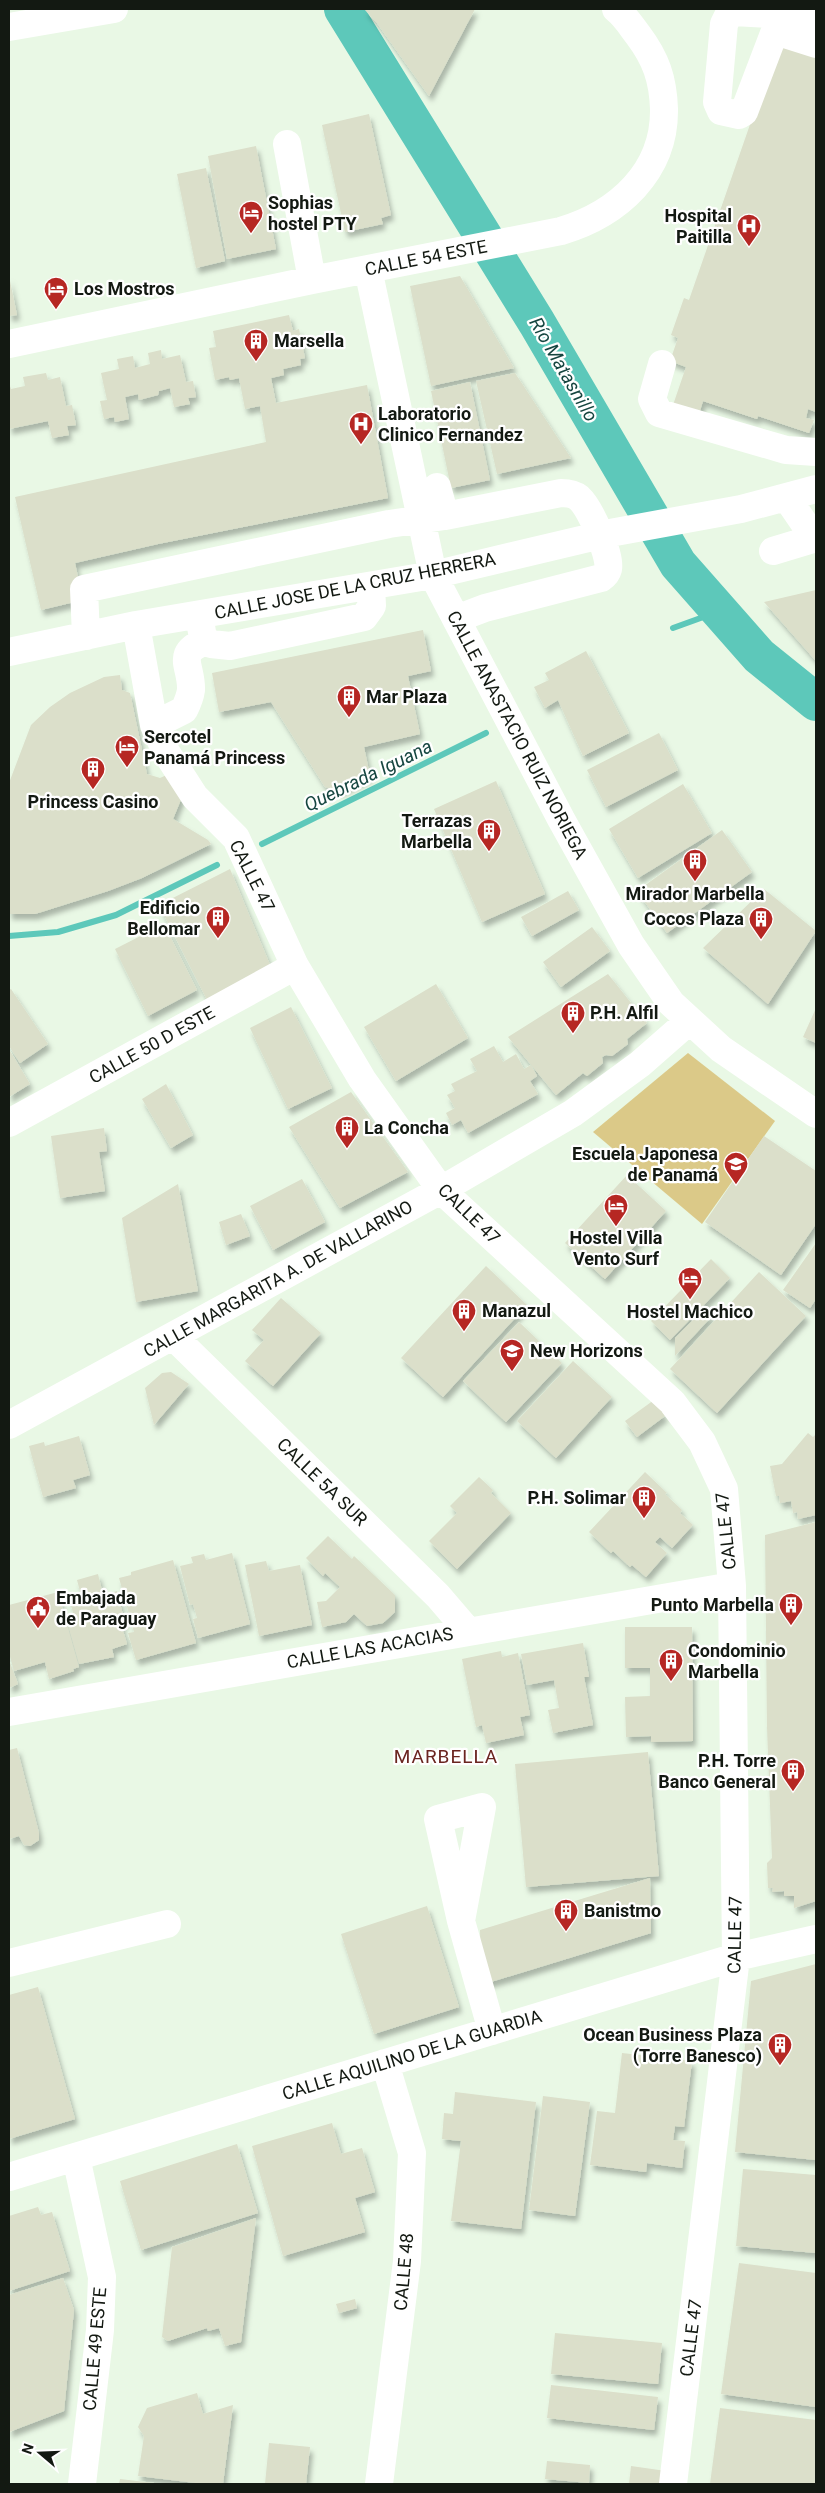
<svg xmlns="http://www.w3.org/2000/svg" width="825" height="2493" font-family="Roboto,sans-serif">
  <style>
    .green { fill: #dbc988 }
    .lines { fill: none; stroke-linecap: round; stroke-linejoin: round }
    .stream { stroke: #5dc8ba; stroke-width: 6 }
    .river { stroke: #5dc8ba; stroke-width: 38 }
    .building { fill: #dbdfca; filter: url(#shadow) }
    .minor { stroke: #fff; stroke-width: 28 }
    .labels { text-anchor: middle; stroke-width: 4.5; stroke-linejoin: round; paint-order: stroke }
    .poi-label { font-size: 18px; font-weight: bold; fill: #131912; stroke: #fff; text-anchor: start }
    .street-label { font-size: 18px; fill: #131912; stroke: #fff }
    .water-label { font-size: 19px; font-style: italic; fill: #164640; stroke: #fff }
    .neighbourhood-label { font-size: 19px; letter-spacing: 1px; fill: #6a2520; stroke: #fff }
  </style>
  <defs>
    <filter id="shadow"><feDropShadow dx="3" dy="5.5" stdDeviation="2.5" flood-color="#0004"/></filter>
  </defs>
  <rect width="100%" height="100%" fill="#e9f8e5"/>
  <path class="green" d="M688,1053L775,1121L702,1224L593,1132Z"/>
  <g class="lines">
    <path class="stream" d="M673,628L720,611
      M262,844L486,733
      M9,936L58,932L116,915L217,865"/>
    <path class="river" d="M343,9L537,323L678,564L759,656L816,702"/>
  </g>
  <path class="building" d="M364,9H475L429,96L377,23Z
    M779,41L816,53V412L808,409L806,418L814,420L809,433L758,416L757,419L703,401L699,414L673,405L686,367L670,361L678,338L671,335L684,298L689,300Z
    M369,114L391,215L381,218L383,224L345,232L322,125Z
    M256,146L276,249L227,259L208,156Z
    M206,168L225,261L196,268L177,174Z
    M9,276L17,315L9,316Z
    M460,276L514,368L431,386L410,286Z
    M289,315L293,331L299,329L305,358L300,359L301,365L283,369L284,375L271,378L276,403L367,385L388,498L158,544L75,563L83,600L41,610L15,497L266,442L260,406L245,409L239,378L230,380L229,377L215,380L209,348L216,347L213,331Z
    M161,350L162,359L180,355L186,382L193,381L196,397L188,398L190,404L174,407L170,388L159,391L158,395L139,400L138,394L125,397L129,419L115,422L114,417L104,419L100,401L107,400L101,373L119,369L117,359L133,356L135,368L150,364L148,353Z
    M46,373L48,380L60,377L66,406L72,405L76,425L67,426L69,435L52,438L48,421L9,429V383L11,389L25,386L23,377Z
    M515,373L571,458L497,474L476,381Z
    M470,382L490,480L451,488L431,391Z
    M816,590V661L764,602Z
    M423,630L431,671L408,676L420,734L364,747L370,776L340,791L325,787L271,702L219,712L212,673Z
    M586,651L629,733L583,756L558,700L545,708L534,687L549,680L545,673Z
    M120,675L122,690L130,693L147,774L160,778L169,774L182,797L173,819L208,840L211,844L142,878L108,891L35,914H9V783L31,725L50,707L70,693L104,677Z
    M659,733L678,770L606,807L587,770Z
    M496,781L545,894L482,922L434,809Z
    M683,784L712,833L638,878L609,829Z
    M722,830L752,872L667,933L637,891Z
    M230,869L273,972L209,1004L159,905Z
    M764,889L816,931L768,1004L703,948Z
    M568,891L579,910L532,936L521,917Z
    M164,924L197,990L148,1016L115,949Z
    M592,927L610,951L561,987L543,962Z
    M608,974L647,1023L627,1039L628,1044L612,1056L606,1055L602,1057L603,1063L587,1076L583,1073L556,1095L508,1037Z
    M436,984L468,1038L396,1081L364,1027Z
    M11,989L48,1044L20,1063L9,1046V990Z
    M291,1007L332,1088L288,1109L250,1028Z
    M816,1008V1043L803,1037Z
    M494,1046L503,1062L516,1054L524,1069L531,1065L537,1076L530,1081L538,1094L468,1133L461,1120L452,1125L446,1113L455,1108L447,1095L455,1091L451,1084L477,1071L470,1059Z
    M9,1049L30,1084L9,1097Z
    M166,1084L193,1135L171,1148L142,1099Z
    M351,1092L408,1172L340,1208L289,1127Z
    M104,1128L107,1151L99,1152L105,1191L60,1198L51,1136Z
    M764,1136L816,1171V1224L781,1275L705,1222Z
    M627,1175L666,1211L605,1279L565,1243Z
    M302,1179L325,1222L273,1250L250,1206Z
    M178,1184L198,1291L136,1302L122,1218Z
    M241,1214L250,1236L226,1245L219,1222Z
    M816,1243V1299L810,1308L783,1290Z
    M711,1259L730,1278L670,1340L651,1321Z
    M486,1266L527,1305L443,1397L401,1358Z
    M759,1272L806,1316L717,1413L670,1369Z
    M281,1298L321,1333L273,1386L245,1361L264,1340L252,1330Z
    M700,1313L714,1314L675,1356V1338Z
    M519,1322L562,1363L506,1422L463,1381Z
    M573,1361L612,1397L556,1458L517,1421Z
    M171,1372L189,1384L154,1425L145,1388L162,1373Z
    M654,1400L665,1416L637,1437L625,1421Z
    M808,1433L813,1437L816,1434V1515L798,1519L797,1512L793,1513L791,1501L780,1503L779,1496H776L770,1466L782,1464Z
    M79,1436L90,1475L73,1480L76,1488L43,1497L29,1446L44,1442L45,1446Z
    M645,1472L667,1493L665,1494L682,1510L680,1513L693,1525L672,1548L660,1537L655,1542L667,1553L646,1577L632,1565L630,1567L613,1551L611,1553L589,1532Z
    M479,1477L493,1490L491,1493L511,1513L457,1569L429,1541L457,1513L450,1506Z
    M816,1522V1901L794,1908V1896H784V1891L772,1892L773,1888H768L767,1863L772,1858L767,1727L765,1535Z
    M328,1536L352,1559L354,1556L395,1595V1612L383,1623L367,1626L354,1614L346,1622L322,1627L317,1602L326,1601L340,1587L325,1573L323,1576L306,1558Z
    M232,1553L250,1624L198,1638L193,1619L197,1618L193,1604L190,1605L180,1566L193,1563L191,1557L204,1554L206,1560Z
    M173,1560L196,1643L136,1660L128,1633L134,1632L119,1578L131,1575V1572Z
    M266,1561L269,1571L300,1565L312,1625L259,1636L245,1565Z
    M98,1574L103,1595L117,1591L125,1623L121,1624L127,1644L112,1649L114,1657L79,1664L66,1618L74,1616L69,1598L81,1595L77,1580Z
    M58,1592L79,1667L73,1669L74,1671L49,1679L45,1662L14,1671L9,1653V1605Z
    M625,1627H692L693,1741L651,1742V1736L626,1737L625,1697L650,1696V1668H625Z
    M583,1643L589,1677H584L593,1725L553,1733L548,1710L559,1708L554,1680L527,1685L521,1654Z
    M501,1651L502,1657L518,1653L530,1715L520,1717L524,1735L486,1743L482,1725L476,1727L462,1659Z
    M9,1660L18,1684L9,1688Z
    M17,1748L39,1833V1840L30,1846L24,1845L19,1836L9,1839V1750Z
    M648,1752L659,1876L526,1887L515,1764Z
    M650,1878L651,1933L481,1985L480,1930Z
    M427,1906L459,2007L374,2034L341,1934Z
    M816,1964V2160L735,2152L751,1981Z
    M38,1987L75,2119L9,2139V1995Z
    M622,2053L692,2061L684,2127L675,2126L673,2140L685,2141L682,2168L647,2163L646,2172L590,2165L597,2111L615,2113Z
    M455,2092L536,2102L521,2229L451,2221L461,2141L442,2139L444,2113L453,2114Z
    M543,2096L590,2102L575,2216L529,2210Z
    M332,2123L341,2154L362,2148L375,2192L355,2198L365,2232L283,2256L252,2146Z
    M237,2144L258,2213L141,2250L120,2181Z
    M743,2169L816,2175V2253L736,2246Z
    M38,2207L41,2215L52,2212L70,2271L9,2291V2216Z
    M256,2218L241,2342L225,2346L219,2328L208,2331L207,2328L168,2341L162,2337L172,2247Z
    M739,2263L816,2273V2407L721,2394Z
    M63,2278L74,2310L64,2411L9,2432V2295Z
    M355,2299L357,2308L339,2313L336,2304Z
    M555,2333L662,2343L658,2384L551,2374Z
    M551,2385L658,2397L654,2430L547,2418Z
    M197,2393L203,2414L233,2405L223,2484H204L138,2476L144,2436L138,2427L147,2408Z
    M720,2408L816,2420V2484H710Z
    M269,2443L310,2447L306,2484H265Z
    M547,2461L590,2465L589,2483L545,2479Z
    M631,2466L666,2471L664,2484H629Z
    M120,2479L154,2483V2484H119Z"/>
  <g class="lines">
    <path class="minor" d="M781,15L744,112L739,115L721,111L717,102L724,24L729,14L734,12L816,17
      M9,27L114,9
      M775,31L816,44
      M287,144L312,280
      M368,269L433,575L561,819L631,945L671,1003L721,1049L816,1114
      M9,344L312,280L561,231C618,214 665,172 664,109C663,79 656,59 638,35C631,26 625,16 616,9
      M662,364L652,399L659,413L786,450L816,452
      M437,487L445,516
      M787,498L804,523L816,536
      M773,551L816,538
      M199,615L203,638L211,644L230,646L364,617L372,606L371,586
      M136,625L154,725L166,752L195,797L236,838L295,966L362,1079L441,1190L672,1402L702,1442L724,1489L732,1586L736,1957L673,2484
      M86,636L84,589L389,524L445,516L561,493C567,493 574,494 579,498C590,508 611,555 608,569C607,573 604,576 601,578L485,608L456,619
      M9,652L136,625L433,575L610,533L741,509L816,489
      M154,725L184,710C187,704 190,697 191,690C192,666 174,653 206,641
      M9,1123L295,966
      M173,1336L438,1596L468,1631
      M9,1425L441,1190L573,1113L640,1064L689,1021
      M9,1712L732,1586
      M461,1921L482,1807L438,1819L461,1921L492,2031
      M9,1963L167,1924
      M76,2157L102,2277L100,2330L82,2484
      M9,2177L736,1957L816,1939
      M379,2484L407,2261L412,2153L385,2063"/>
  </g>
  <defs>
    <symbol id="hotel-pin" viewBox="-11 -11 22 30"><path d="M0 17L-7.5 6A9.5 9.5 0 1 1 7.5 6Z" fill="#b62723" stroke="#fff"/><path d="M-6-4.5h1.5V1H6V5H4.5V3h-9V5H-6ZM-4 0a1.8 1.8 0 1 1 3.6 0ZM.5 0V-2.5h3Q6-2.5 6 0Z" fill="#fff"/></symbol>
    <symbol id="hospital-pin" viewBox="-11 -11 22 30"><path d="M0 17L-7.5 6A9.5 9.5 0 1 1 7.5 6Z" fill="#b62723" stroke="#fff"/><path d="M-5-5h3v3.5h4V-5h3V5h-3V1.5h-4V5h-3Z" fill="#fff"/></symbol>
    <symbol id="building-pin" viewBox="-11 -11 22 30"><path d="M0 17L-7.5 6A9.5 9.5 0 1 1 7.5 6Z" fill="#b62723" stroke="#fff"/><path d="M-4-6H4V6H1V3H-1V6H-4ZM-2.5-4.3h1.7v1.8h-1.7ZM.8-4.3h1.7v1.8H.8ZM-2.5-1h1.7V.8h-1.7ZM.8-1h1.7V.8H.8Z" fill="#fff"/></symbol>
    <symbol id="school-pin" viewBox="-11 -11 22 30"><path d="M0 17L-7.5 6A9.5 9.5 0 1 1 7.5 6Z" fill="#b62723" stroke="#fff"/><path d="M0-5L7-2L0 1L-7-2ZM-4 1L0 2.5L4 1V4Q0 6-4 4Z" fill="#fff"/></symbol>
    <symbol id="civic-pin" viewBox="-11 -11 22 30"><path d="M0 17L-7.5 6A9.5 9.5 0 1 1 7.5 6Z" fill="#b62723" stroke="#fff"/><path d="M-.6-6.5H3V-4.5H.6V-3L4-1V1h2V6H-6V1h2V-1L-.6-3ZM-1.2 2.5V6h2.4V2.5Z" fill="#fff"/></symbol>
  </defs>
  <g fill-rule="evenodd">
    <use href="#hotel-pin" x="237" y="199" width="28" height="38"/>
    <use href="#hospital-pin" x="735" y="212" width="28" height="38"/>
    <use href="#hotel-pin" x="42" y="275" width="28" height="38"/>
    <use href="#building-pin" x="242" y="327" width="28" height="38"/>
    <use href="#hospital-pin" x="347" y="410" width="28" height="38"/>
    <use href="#building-pin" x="335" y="683" width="28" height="38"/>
    <use href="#hotel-pin" x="113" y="733" width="28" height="38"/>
    <use href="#building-pin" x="79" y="755" width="28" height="38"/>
    <use href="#building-pin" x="475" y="817" width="28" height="38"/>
    <use href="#building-pin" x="681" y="847" width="28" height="38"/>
    <use href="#building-pin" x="204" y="904" width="28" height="38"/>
    <use href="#building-pin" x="747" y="905" width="28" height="38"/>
    <use href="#building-pin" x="559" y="999" width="28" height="38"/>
    <use href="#building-pin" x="333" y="1114" width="28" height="38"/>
    <use href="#school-pin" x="722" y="1150" width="28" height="38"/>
    <use href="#hotel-pin" x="602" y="1192" width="28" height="38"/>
    <use href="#hotel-pin" x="676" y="1265" width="28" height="38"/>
    <use href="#building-pin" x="450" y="1297" width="28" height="38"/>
    <use href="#school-pin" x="498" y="1337" width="28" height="38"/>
    <use href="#building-pin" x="630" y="1484" width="28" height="38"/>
    <use href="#building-pin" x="777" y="1591" width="28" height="38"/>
    <use href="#civic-pin" x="24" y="1594" width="28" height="38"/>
    <use href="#building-pin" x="657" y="1647" width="28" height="38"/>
    <use href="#building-pin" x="779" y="1757" width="28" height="38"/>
    <use href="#building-pin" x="552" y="1897" width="28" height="38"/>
    <use href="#building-pin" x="766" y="2031" width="28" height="38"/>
  </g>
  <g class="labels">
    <g class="poi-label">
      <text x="268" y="209">Sophias<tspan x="268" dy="21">hostel PTY</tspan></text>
      <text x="732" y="222" text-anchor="end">Hospital<tspan x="732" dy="21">Paitilla</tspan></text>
      <text x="74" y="295">Los Mostros</text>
      <text x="274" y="347">Marsella</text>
      <text x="378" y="420">Laboratorio<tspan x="378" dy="21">Clinico Fernandez</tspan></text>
      <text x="366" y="703">Mar Plaza</text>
      <text x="144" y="743">Sercotel<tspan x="144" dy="21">Panamá Princess</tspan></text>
      <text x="93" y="808" text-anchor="middle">Princess Casino</text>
      <text x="472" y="827" text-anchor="end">Terrazas<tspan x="472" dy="21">Marbella</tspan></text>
      <text x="695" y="900" text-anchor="middle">Mirador Marbella</text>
      <text x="200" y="914" text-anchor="end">Edificio<tspan x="200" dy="21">Bellomar</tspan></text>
      <text x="744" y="925" text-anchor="end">Cocos Plaza</text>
      <text x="590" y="1019">P.H. Alfil</text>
      <text x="364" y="1134">La Concha</text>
      <text x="718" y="1160" text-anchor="end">Escuela Japonesa<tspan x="718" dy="21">de Panamá</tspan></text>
      <text x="616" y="1244" text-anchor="middle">Hostel Villa<tspan x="616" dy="21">Vento Surf</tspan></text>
      <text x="482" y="1317">Manazul</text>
      <text x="690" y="1318" text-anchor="middle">Hostel Machico</text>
      <text x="530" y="1357">New Horizons</text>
      <text x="626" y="1504" text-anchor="end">P.H. Solimar</text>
      <text x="56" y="1604">Embajada<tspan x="56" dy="21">de Paraguay</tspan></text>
      <text x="774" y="1611" text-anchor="end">Punto Marbella</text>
      <text x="688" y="1657">Condominio<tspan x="688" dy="21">Marbella</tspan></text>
      <text x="776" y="1767" text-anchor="end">P.H. Torre<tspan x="776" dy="21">Banco General</tspan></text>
      <text x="584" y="1917">Banistmo</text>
      <text x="762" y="2041" text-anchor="end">Ocean Business Plaza<tspan x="762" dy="21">(Torre Banesco)</tspan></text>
    </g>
    <g class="street-label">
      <text transform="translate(426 258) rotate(-11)" y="6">CALLE 54 ESTE</text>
      <text transform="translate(355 586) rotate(-11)" y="6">CALLE JOSE DE LA CRUZ HERRERA</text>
      <text transform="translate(517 735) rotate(62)" y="6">CALLE ANASTACIO RUIZ NORIEGA</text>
      <text transform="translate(252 876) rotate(63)" y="6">CALLE 47</text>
      <text transform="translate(152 1045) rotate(-29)" y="6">CALLE 50 D ESTE</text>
      <text transform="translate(469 1214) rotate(44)" y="6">CALLE 47</text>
      <text transform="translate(278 1279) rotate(-29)" y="6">CALLE MARGARITA A. DE VALLARINO</text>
      <text transform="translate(322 1482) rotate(44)" y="6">CALLE 5A SUR</text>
      <text transform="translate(726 1531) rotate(-96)" y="6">CALLE 47</text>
      <text transform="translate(370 1648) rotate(-10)" y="6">CALLE LAS ACACIAS</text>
      <text transform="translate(735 1935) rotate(-89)" y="6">CALLE 47</text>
      <text transform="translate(412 2055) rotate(-17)" y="6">CALLE AQUILINO DE LA GUARDIA</text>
      <text transform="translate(404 2272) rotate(-85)" y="6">CALLE 48</text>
      <text transform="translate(691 2338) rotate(-83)" y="6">CALLE 47</text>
      <text transform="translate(95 2349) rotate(-85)" y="6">CALLE 49 ESTE</text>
    </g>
    <g class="water-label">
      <text transform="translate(564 369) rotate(60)" y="7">Río Matasnillo</text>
      <text transform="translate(368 775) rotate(-26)" y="7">Quebrada Iguana</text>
    </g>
    <g class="neighbourhood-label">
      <text x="446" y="1763">MARBELLA</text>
    </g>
  </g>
  <rect width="825" height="2493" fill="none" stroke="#131912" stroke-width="20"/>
  <g transform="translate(40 2453) rotate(289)" stroke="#ffffff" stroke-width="4" paint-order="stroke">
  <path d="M0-4L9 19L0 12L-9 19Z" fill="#131912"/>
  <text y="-8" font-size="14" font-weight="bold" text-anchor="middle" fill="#131912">N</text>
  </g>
</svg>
